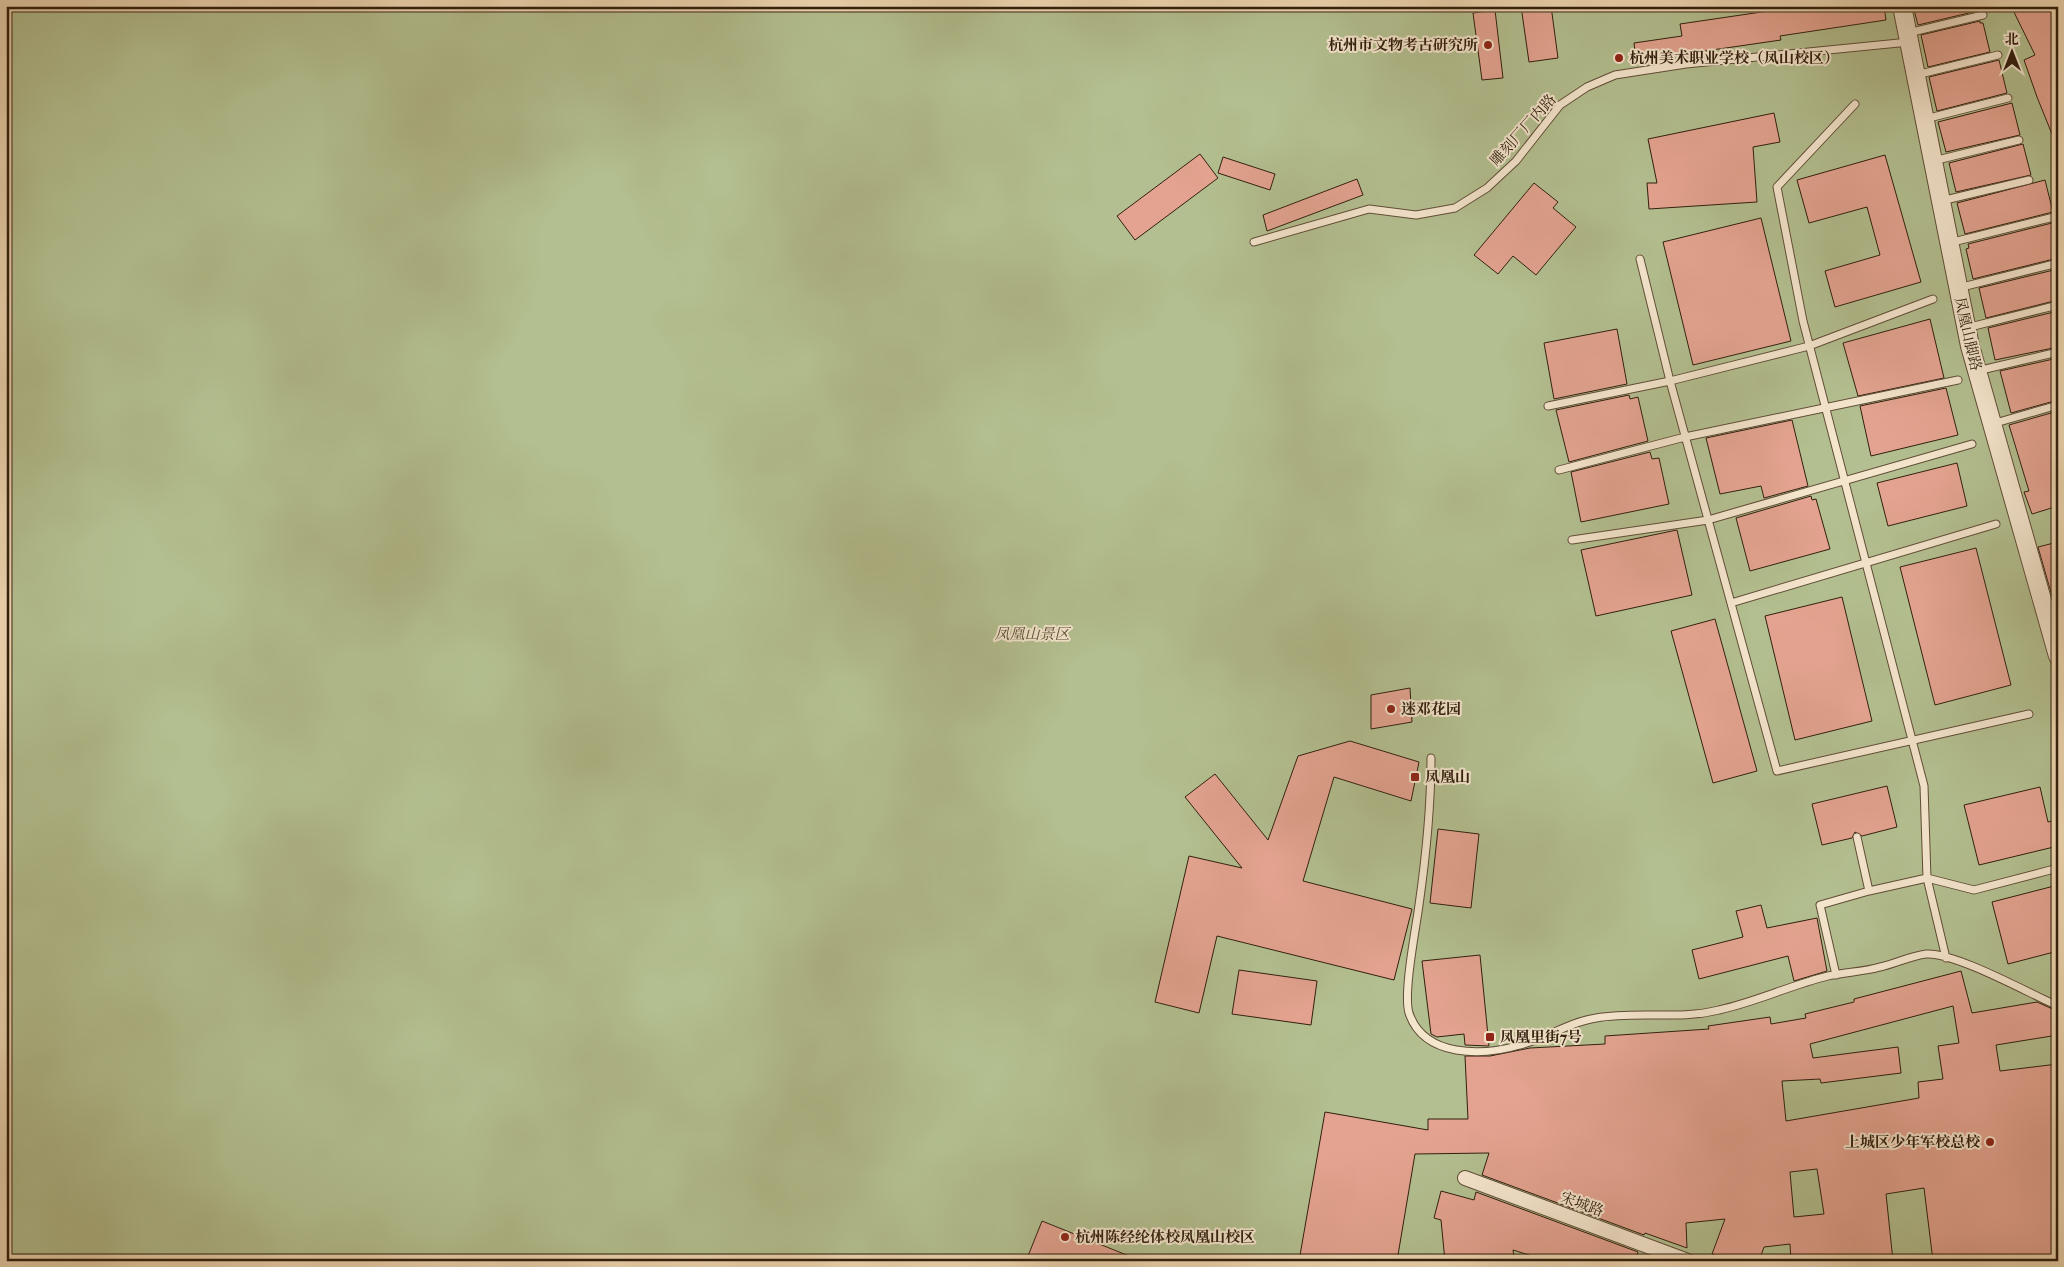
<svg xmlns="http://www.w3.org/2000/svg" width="2064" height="1267" font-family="'IM FELL Double Pica','Noto Serif SC',serif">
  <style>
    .park { fill: #b3bf90; stroke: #726f4f }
    .building { fill: #e3a390; stroke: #311f0e; fill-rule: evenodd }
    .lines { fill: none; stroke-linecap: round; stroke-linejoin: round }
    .service-casing { stroke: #604d37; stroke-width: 9 }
    .minor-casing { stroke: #604d37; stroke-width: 16 }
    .tertiary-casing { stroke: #604d37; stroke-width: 20 }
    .service { stroke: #f4e5cd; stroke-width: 7 }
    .minor { stroke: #f4e5cd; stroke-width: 14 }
    .tertiary { stroke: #f4e5cd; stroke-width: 18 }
    .poi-dot { fill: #8f2418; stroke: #f4e5cd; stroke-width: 2 }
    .labels { text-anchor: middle; stroke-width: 4; stroke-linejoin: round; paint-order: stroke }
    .poi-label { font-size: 15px; font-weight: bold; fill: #311f0e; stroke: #f4e5cd; text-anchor: start }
    .street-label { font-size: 15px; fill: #311f0e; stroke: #f4e5cd }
    .park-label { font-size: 15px; font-style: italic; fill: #584f35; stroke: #f4e5cd }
  </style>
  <rect width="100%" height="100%" fill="#eed7b2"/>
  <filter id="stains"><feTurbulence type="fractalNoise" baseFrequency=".004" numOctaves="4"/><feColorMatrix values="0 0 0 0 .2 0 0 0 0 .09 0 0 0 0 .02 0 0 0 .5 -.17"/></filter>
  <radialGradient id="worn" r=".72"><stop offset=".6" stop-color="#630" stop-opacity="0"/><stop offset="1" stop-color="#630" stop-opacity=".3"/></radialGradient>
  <path class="park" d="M6,6H2058V1261H6Z"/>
  <path class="building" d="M1521,6H1551L1558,58L1529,62Z
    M1782,6H1884L1886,20L1780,36L1781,40L1636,61L1634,43L1682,36L1680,24L1782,9Z
    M1913,6H1976L1977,11L1918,25Z
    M2011,6H2050L2058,22V149L2037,97L2024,60L2035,55Z
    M1495,10L1503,78L1482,80L1473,13Z
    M1980,21V23H1983L1990,52L1928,67L1921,35Z
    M1999,60L2007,93L1937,111L1929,77Z
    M2012,103L2020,135L1946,152L1938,122Z
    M1774,113L1780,142L1753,147L1757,202L1649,209L1647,183H1657L1648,139Z
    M2023,144L2031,175L1956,192L1949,163Z
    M1200,154L1218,178L1135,240L1117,216Z
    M1885,155L1921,282L1835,307L1825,271L1880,255L1867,207L1809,223L1797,180Z
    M1223,157L1275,174L1270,190L1218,173Z
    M1357,179L1363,195L1267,231L1263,215Z
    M2045,180L2053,212L1965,234L1957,203Z
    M1534,183L1558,202L1553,208L1576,227L1536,275L1513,256L1498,274L1474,255Z
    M1761,218L1791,341L1693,365L1663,242Z
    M2056,222L2058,258L1973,279L1966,249L1969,248L1968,244Z
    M2058,269V300L1986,318L1979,288Z
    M2058,311V347L1995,360L1988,328Z
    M1930,319L1944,378L1858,396L1843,343Z
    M1617,329L1627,384L1554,399L1544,343Z
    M2058,358V400L2011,413L2000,371Z
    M1946,388L1958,435L1871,456L1860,406Z
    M1629,395L1630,399L1638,397L1648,441L1569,462L1556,410Z
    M2058,411V506L2032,514L2024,492L2029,491L2009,425Z
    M1792,420L1808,486L1764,498L1761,486L1720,494L1706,438Z
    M1650,452L1652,459L1659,458L1669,504L1581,522L1571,472Z
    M1957,463L1967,506L1888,526L1877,483Z
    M1811,496L1812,500L1816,499L1830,549L1750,571L1736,518Z
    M1677,530L1692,595L1596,616L1581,550Z
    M2058,542V609L2056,610L2038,547Z
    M1976,548L2011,685L1935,705L1900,567Z
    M1842,597L1872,721L1795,740L1765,616Z
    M1715,619L1757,771L1713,783L1671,631Z
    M1410,688L1412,722L1371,729V695Z
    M1350,741L1419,762L1411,801L1334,777L1303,881L1412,909L1394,980L1217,936L1199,1013L1155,1002L1189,856L1242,868L1185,797L1215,774L1268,840L1298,756Z
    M1887,786L1897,827L1862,836L1855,832L1852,838L1822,845L1812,804Z
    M2040,787L2048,822L2058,819V846L1979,865L1964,805Z
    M1438,829L1479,834L1471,908L1430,903Z
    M2058,885V951L2008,964L1992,902Z
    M1761,905L1767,928L1817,918L1827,971L1794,981L1788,956L1699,979L1692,950L1743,937L1736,911Z
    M1480,955L1489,1046L1465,1045L1464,1034L1437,1037L1431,1034L1422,961Z
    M1239,970L1317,981L1311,1025L1232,1014Z
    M1961,971L1972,1013L2037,1002L2057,1011L2058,1035L1996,1045L2000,1071L2058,1064V1261H1933L1924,1188L1886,1194L1893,1261H1791L1790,1244L1764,1247L1759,1261H1732L1712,1254L1725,1219L1686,1223L1687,1248L1645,1233L1644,1235L1482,1175L1489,1153L1415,1154L1397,1261H1299L1325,1112L1428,1130V1119H1468L1465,1056H1490L1530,1048L1605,1044V1036L1709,1029L1708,1026L1770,1017L1771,1024L1806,1018L1805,1014L1854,1002V999ZM1953,1006L1959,1043L1938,1046L1943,1079L1918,1082L1919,1098L1786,1121L1782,1081L1820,1079L1821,1083L1901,1073L1898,1047L1813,1058L1810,1044ZM1817,1169L1824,1214L1794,1217L1790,1172Z
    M1441,1191L1474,1200L1476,1192L1638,1252L1635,1261H1548L1513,1250L1514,1257L1485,1261H1445L1441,1220L1434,1218Z
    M1042,1221L1139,1260V1261H1026Z"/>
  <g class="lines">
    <defs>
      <path id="service" d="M1908,33L1983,15
        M1916,75L1998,55
        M1855,104L1777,187L1803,321L1924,786L1927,878L1974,890L2058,868
        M1925,119L2008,98
        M1933,161L2019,140
        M1941,201L2029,180
        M1254,242L1369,209L1416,215L1455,208L1487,188L1516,161L1560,105L1587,87L1615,75L1686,64L1909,42
        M1949,243L2058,216
        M1640,259L1670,381L1777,771L2029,714
        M1958,288L2058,263
        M1966,328L2058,305
        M1977,371L2058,352
        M1548,406L1670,381L1809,346L1933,299
        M1992,424L2058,405
        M1559,470L1685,437L1958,380
        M1572,540L1708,520L1972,444
        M1731,603L1996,524
        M1431,758C1431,807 1426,856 1419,905C1416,928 1403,993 1409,1013C1424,1058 1483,1056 1520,1045C1547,1038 1569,1022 1596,1018C1637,1011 1679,1020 1719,1010C1756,1002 1791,985 1828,976C1845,972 1863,972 1880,967C1895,964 1910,956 1926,954C1955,952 2028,993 2058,1006
        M1869,891L1927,878L1946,958
        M1836,975L1820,905L1869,891L1857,837"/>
      <path id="minor" d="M1465,1178L1688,1261"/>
      <path id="tertiary" d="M1902,6L1970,346L2058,656"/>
    </defs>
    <use href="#service" class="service-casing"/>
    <use href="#minor" class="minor-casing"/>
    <use href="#tertiary" class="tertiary-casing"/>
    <use href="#service" class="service"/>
    <use href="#minor" class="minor"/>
    <use href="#tertiary" class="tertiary"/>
  </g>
  <g class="poi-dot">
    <circle cx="1488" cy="45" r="5"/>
    <circle cx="1619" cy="58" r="5"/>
    <circle cx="1391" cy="709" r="5"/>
    <rect x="1410" y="772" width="10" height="10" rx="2.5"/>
    <rect x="1485" y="1032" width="10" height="10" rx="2.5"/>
    <circle cx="1990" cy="1142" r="5"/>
    <circle cx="1065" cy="1237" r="5"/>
  </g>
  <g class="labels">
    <g class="poi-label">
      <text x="1478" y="50" text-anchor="end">杭州市文物考古研究所</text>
      <text x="1629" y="63">杭州美术职业学校（凤山校区）</text>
      <text x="1401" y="714">迷邓花园</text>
      <text x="1425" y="782">凤凰山</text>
      <text x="1500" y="1042">凤凰里街7号</text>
      <text x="1980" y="1147" text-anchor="end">上城区少年军校总校</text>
      <text x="1075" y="1242">杭州陈经纶体校凤凰山校区</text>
    </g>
    <g class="street-label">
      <text transform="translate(1523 130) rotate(-48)" y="5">雕刻厂厂内路</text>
      <text transform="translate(1968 334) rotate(77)" y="5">凤凰山脚路</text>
      <text transform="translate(1582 1204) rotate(20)" y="5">宋城路</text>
    </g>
    <g class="park-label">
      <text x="1032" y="639">凤凰山景区</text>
    </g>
  </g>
  <rect width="2064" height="1267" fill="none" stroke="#eed7b2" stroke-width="25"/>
  <rect x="8" y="8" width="2049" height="1252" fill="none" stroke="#311f0e" stroke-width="2.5"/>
  <rect x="12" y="12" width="2039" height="1242" fill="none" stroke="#311f0e"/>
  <g transform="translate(2012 52)" stroke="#f4e5cd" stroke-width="4" paint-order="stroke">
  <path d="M0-4L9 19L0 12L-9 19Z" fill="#311f0e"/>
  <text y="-8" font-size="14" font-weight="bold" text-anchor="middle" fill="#311f0e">北</text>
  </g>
  <rect width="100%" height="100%" filter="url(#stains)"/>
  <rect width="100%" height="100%" fill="url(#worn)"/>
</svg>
